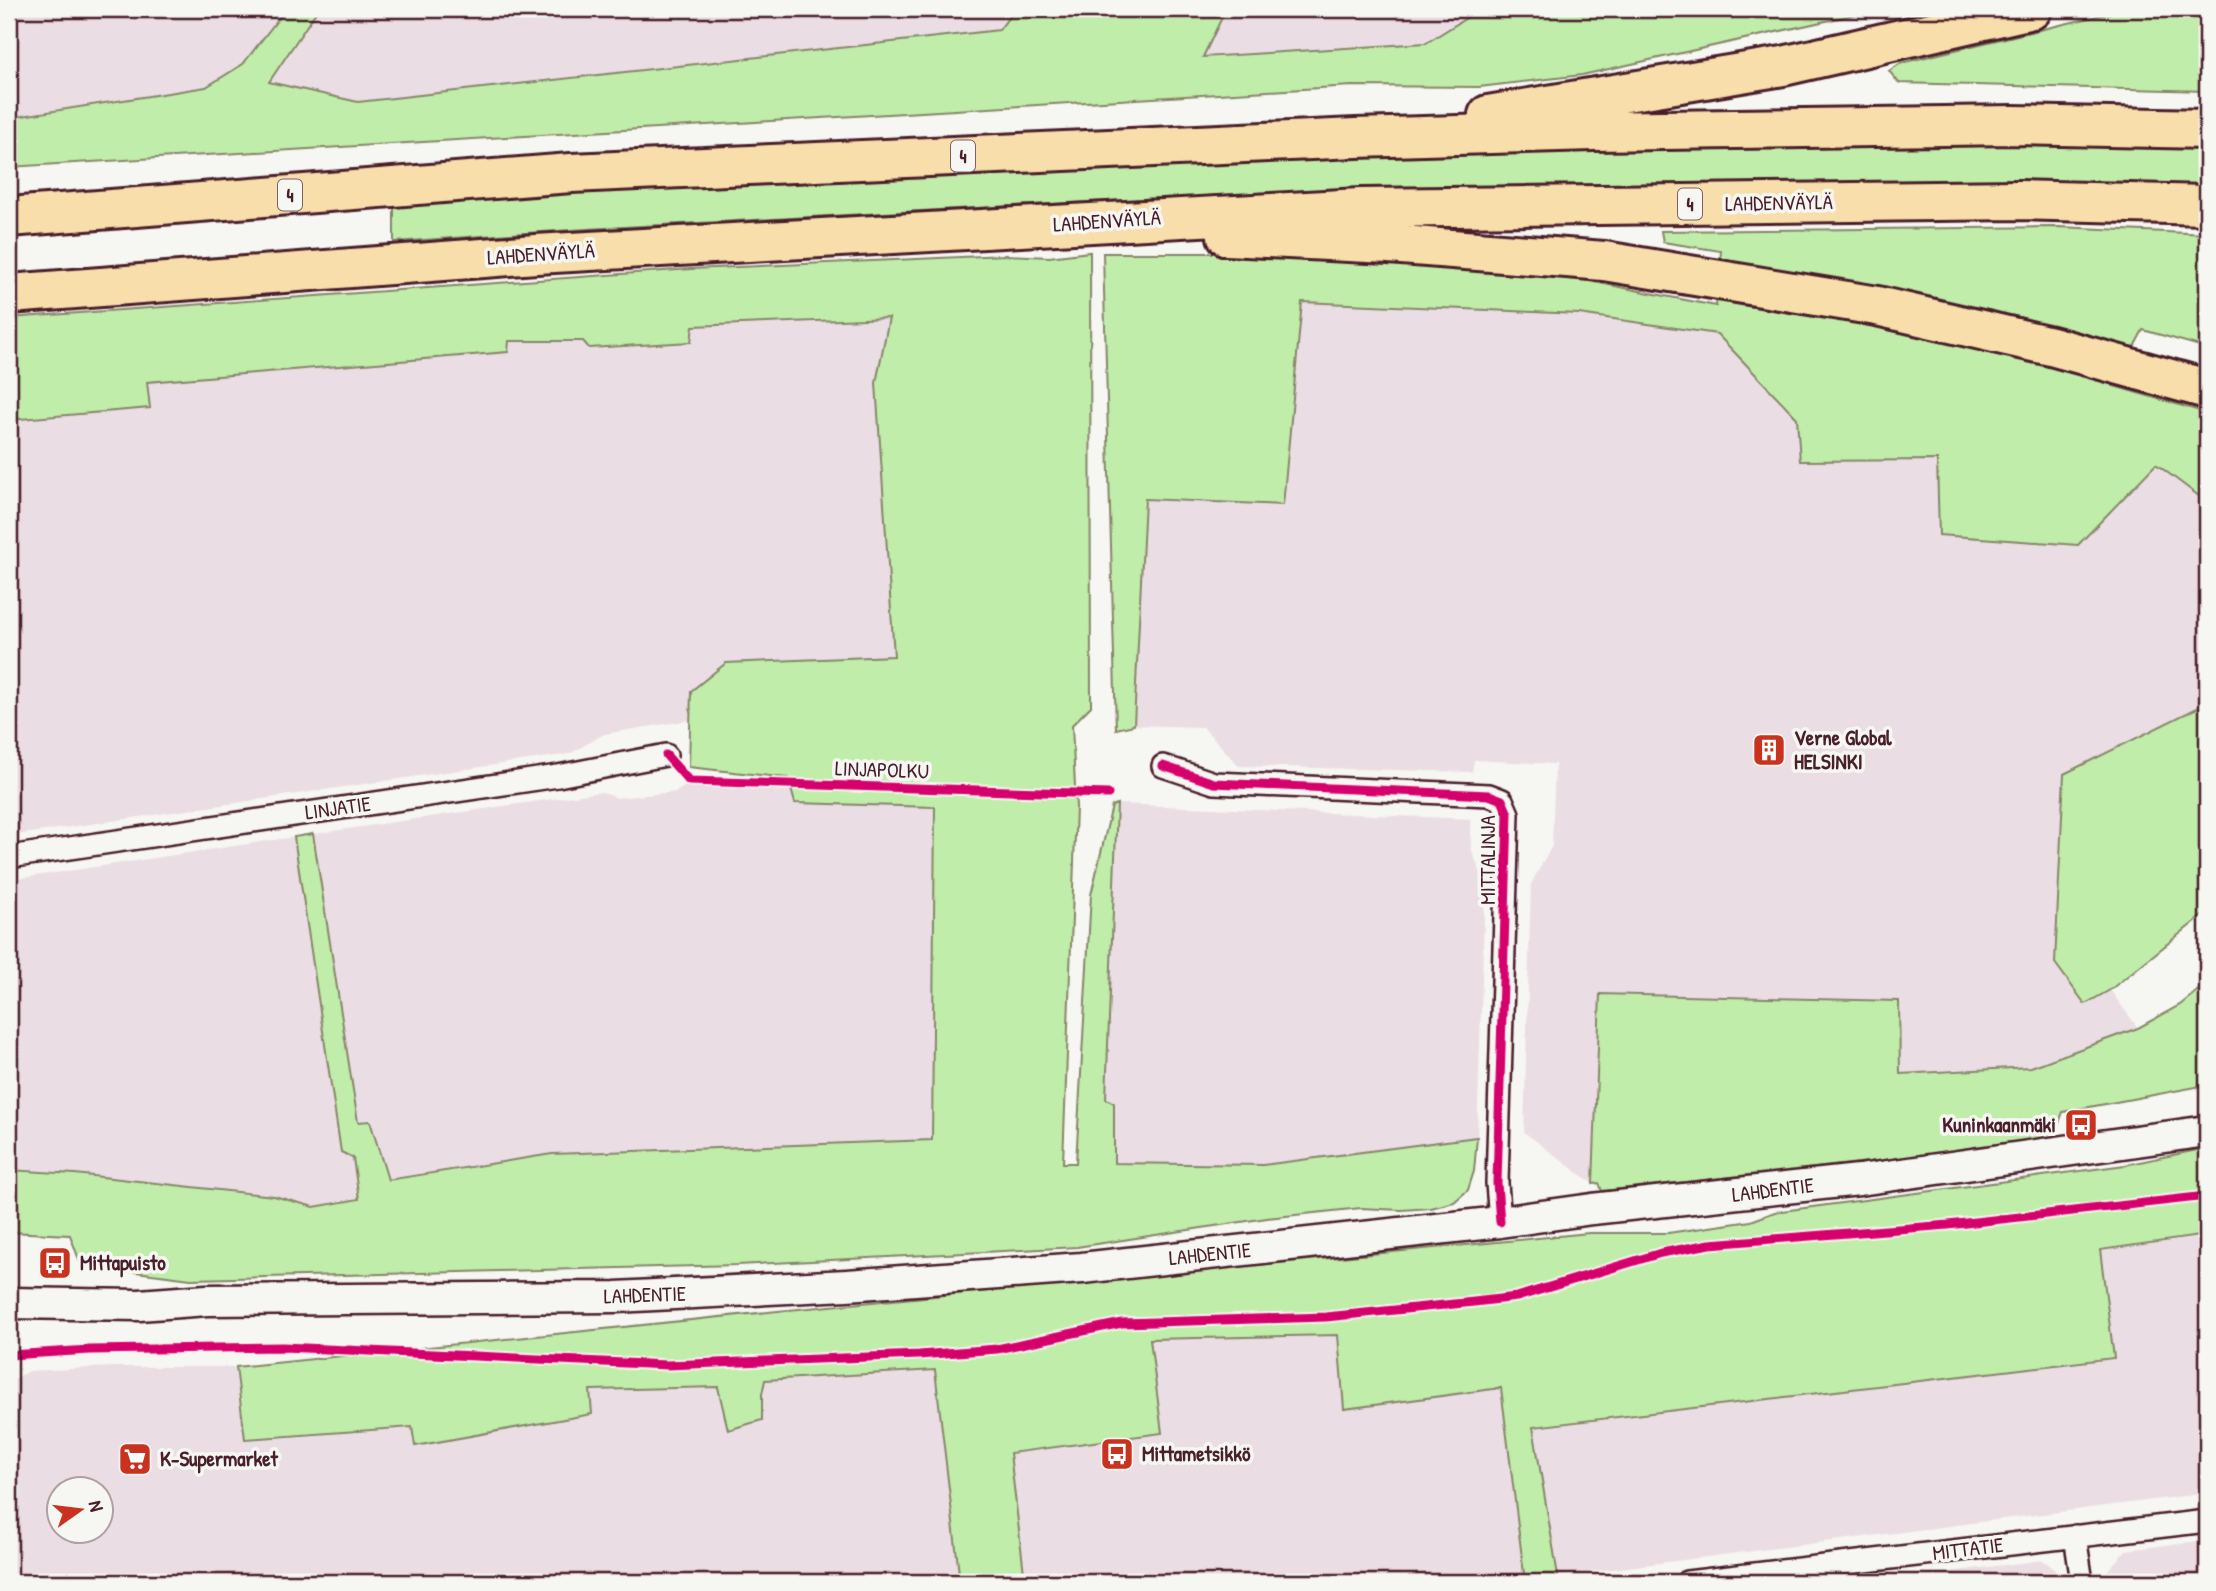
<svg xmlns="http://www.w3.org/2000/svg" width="2216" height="1591" font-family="'Patrick Hand',sans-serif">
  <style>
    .built { fill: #ebdde4; fill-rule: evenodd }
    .green { fill: #c1edaa; stroke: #86866a; stroke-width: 2 }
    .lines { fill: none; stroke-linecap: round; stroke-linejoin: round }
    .street-casing { stroke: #4a1f2b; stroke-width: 26 }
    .secondary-casing { stroke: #4a1f2b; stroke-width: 35 }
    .highway-casing { stroke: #4a1f2b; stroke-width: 44 }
    .street { stroke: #f6f6f2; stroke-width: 21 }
    .secondary { stroke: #f6f6f2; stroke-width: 30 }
    .highway { stroke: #f8deab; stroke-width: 38 }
    .cycleway-casing { stroke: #f6f6f2; stroke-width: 13 }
    .cycleway { stroke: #d6006c; stroke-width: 9 }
    .labels { text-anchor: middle; stroke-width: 7; stroke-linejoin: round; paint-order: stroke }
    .shield { fill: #f6f6f2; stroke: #7e6067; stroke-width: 2 }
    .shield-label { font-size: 19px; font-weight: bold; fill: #4a1f2b }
    .street-label { font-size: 21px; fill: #4a1f2b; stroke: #f6f6f2 }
    .poi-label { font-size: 21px; font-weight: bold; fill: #4a1f2b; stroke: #f6f6f2; text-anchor: start }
  </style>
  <rect width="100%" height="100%" fill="#f6f6f2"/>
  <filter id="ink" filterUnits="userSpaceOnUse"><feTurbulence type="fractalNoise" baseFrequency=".0143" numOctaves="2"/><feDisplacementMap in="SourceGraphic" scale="14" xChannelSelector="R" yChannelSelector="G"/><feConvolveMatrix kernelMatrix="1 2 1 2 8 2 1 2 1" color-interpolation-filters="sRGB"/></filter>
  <g filter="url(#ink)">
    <path class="built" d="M9,9H286L243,64L206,87L9,118Z
      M318,9H1015L1000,29L358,102L268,82Z
      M1226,9H1481L1426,43L1202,58Z
      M1301,302L1579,314L1717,334L1797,418L1800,461L1937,460L1939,535L2078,545L2156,464L2207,502V594L2203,615L2207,625V703L2064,774L2085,1004L2110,990L2138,1028L2031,1067L1900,1074L1899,1001L1600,994L1593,1184L1524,1132L1531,884L1552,846L1555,764L1474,760L1472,772L1239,766L1203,727L1134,725L1145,498L1282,505Z
      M890,318L876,383L894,656L726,663L691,691L690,720L604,734L569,754L9,836V417L10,420L150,408L146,382L508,352L509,341H583L589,348L691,342L693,326Z
      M690,783L791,790L795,803L935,806L932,1140L552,1154L388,1180L370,1121L358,1123L313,834L601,792L617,798L676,792Z
      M1117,804L1470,819L1471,849L1485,883L1477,1137L1263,1165L1114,1163V1103L1106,1099Z
      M294,837L341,1152L353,1158L359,1199L314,1207L274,1196L9,1170V880Z
      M2207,1235V1493L1558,1576L1532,1427L2114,1358L2100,1250Z
      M1338,1335L1344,1409L1501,1388L1525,1582H1025L1010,1453L1162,1433L1150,1338Z
      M113,1367H236L245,1439L412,1427L415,1446L592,1414L589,1390L935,1370L960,1582H9V1382L29,1371ZM60,1490H102V1532H60Z
      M2207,1540V1582H2101L2100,1579L2126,1550Z
      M2043,1560L2071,1582H1868Z"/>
    <path class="green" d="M286,9H318L269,82L358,102L999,30L1015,9H1226L1203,57L1426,43L1481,9H1562L1572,11L1660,9H1880L1582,75L1479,87L1352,86L9,167V118L206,87L243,64Z
      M2127,9H2207V91L1899,83L1889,71L1901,63Z
      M1577,143L2207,144V187L1894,181L1574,186L1162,198L586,229L394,242V198Z
      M2059,227L2207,234V348L2143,330L2113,386L2207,413V502L2156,464L2078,545L1939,535L1937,460L1800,461L1797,418L1717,334L1579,314L1302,302L1283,505L1145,499L1134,725L1116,729L1103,253H1300L1528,269L1716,306L1721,251L1663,242L1661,231Z
      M1090,252L1091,706L1072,725L1076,807L1063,1163H1076L1091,895L1112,806L1117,804L1106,1099L1114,1103V1163L1263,1165L1477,1137L1474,1171L1468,1190L1454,1202L1431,1208L1401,1210L1361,1208L1267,1218L1077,1247L737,1265L191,1279L81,1265L70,1235L9,1232V1170L75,1174L274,1196L314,1207L359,1199L353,1158L341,1152L294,837L313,834L358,1122L370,1121L388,1180L552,1154L932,1140L935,807L795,803L788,778L689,767L691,691L726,663L894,656L876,383L889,318L693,326L691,342L589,348L583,341H509L508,352L147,382L150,408L9,420V318L691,269L1006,255L1049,257Z
      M2207,703V912L2110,990L2085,1004L2055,963L2064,774Z
      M2207,983V1085L2063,1112L2052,1142L1602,1191L1599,1183L1593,1184L1600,994L1899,1001L1900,1074L2031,1067L2138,1028L2180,1005Z
      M2207,1148V1235L2100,1250L2114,1358L1533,1427L1558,1576L1525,1582L1501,1388L1344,1409L1338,1335L1150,1339L1162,1433L1010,1453L1025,1582H960L935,1370L765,1380L762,1394V1420L728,1430L718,1387L590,1390L592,1414L415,1446L412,1427L245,1439L236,1367L778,1311L1518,1240L1589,1233H1668L1751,1221L1775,1212L2125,1165Z"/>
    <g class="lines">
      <defs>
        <path id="street" d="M1163,766L1214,783L1489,795L1502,800L1508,814L1497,1183L1500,1222
          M9,857L558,776L666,755
          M2075,1536L2082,1582
          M1687,1582L2207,1521"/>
        <path id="secondary" d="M9,1303L139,1305L207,1300L616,1297L847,1285L1082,1268L1500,1222L1592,1209L1859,1180L2207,1131"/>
        <path id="highway" d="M1488,115L1783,66L2032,9
          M9,217L571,173L1356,138L1593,131L2013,125L2207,129
          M1227,236L1389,244L1604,261L1877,306L2051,346L2207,389
          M9,294L536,254L1360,208L2019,200L2207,205"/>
      </defs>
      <use href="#street" class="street-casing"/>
      <use href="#secondary" class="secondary-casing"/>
      <use href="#highway" class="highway-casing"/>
      <use href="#street" class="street"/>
      <use href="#secondary" class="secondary"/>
      <use href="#highway" class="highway"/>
      <defs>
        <path id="cycleway" d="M666,755L689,781L1108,794
          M1163,766L1214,783L1489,795L1502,800L1508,814L1497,1183L1500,1222
          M9,1355L90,1350L283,1347L667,1365L919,1355L997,1349L1122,1323L1326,1317L1474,1302L1517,1297L1661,1253L1710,1244L1948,1225L2207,1196"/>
      </defs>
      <use href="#cycleway" class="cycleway-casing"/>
      <use href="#cycleway" class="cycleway"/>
    </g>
  </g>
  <defs>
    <symbol id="building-square" viewBox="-11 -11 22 22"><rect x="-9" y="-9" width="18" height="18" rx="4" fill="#c8321e" stroke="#f6f6f2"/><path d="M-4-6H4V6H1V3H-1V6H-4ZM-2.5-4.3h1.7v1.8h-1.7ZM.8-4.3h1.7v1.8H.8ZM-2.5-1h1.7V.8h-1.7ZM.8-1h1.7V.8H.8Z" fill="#fff"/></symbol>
    <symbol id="bus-square" viewBox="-11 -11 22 22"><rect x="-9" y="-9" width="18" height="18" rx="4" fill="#c8321e" stroke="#f6f6f2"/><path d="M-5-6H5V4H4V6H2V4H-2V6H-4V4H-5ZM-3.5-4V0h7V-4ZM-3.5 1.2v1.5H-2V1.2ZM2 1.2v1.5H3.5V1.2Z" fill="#fff"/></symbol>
    <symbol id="supermarket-square" viewBox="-11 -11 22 22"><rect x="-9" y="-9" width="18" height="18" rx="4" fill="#c8321e" stroke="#f6f6f2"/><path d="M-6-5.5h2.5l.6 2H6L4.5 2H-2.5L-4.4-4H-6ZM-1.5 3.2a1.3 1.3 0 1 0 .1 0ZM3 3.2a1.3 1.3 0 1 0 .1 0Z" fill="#fff"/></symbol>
  </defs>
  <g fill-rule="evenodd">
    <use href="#building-square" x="1750" y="731" width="38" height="38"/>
    <use href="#bus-square" x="2062" y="1106" width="38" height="38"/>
    <use href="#bus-square" x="36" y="1244" width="38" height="38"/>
    <use href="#bus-square" x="1098" y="1435" width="38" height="38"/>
    <use href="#supermarket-square" x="116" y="1440" width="38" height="38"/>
  </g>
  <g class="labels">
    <g class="shield">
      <rect x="951" y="140.5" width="24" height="31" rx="5"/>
      <rect x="278" y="179.5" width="24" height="31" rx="5"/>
      <rect x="1678" y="188.5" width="24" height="31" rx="5"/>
    </g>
    <g class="shield-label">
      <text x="963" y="163">4</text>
      <text x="290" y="202">4</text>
      <text x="1690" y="211">4</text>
    </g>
    <g class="street-label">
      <text transform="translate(1779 203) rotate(-1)" y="7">LAHDENVÄYLÄ</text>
      <text transform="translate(1107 221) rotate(-4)" y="7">LAHDENVÄYLÄ</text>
      <text transform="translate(541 254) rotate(-4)" y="7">LAHDENVÄYLÄ</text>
      <text transform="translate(882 770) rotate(2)" y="7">LINJAPOLKU</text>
      <text transform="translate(338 808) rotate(-8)" y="7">LINJATIE</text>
      <text transform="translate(1488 860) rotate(-90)" y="7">MITTALINJA</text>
      <text transform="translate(1773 1190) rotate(-7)" y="7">LAHDENTIE</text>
      <text transform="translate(1210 1254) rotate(-6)" y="7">LAHDENTIE</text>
      <text transform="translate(645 1295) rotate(-2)" y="7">LAHDENTIE</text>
      <text transform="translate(1968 1549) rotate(-7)" y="7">MITTATIE</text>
    </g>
    <g class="poi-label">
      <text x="1794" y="745">Verne Global<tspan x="1794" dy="24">HELSINKI</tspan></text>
      <text x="2056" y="1132" text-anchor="end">Kuninkaanmäki</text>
      <text x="80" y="1270">Mittapuisto</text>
      <text x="1142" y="1461">Mittametsikkö</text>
      <text x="160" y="1466">K-Supermarket</text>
    </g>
  </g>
  <rect width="2216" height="1591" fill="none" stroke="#f6f6f2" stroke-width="35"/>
  <rect x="18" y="18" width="2181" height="1556" fill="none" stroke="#4a1f2b" stroke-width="2.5" filter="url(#ink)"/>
  <g transform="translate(80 1510) rotate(76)"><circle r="33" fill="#f6f6f2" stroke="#b1a0a2" stroke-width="2"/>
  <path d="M0-5L12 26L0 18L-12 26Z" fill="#c8321e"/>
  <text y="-10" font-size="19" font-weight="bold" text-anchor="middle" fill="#4a1f2b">N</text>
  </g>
</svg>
